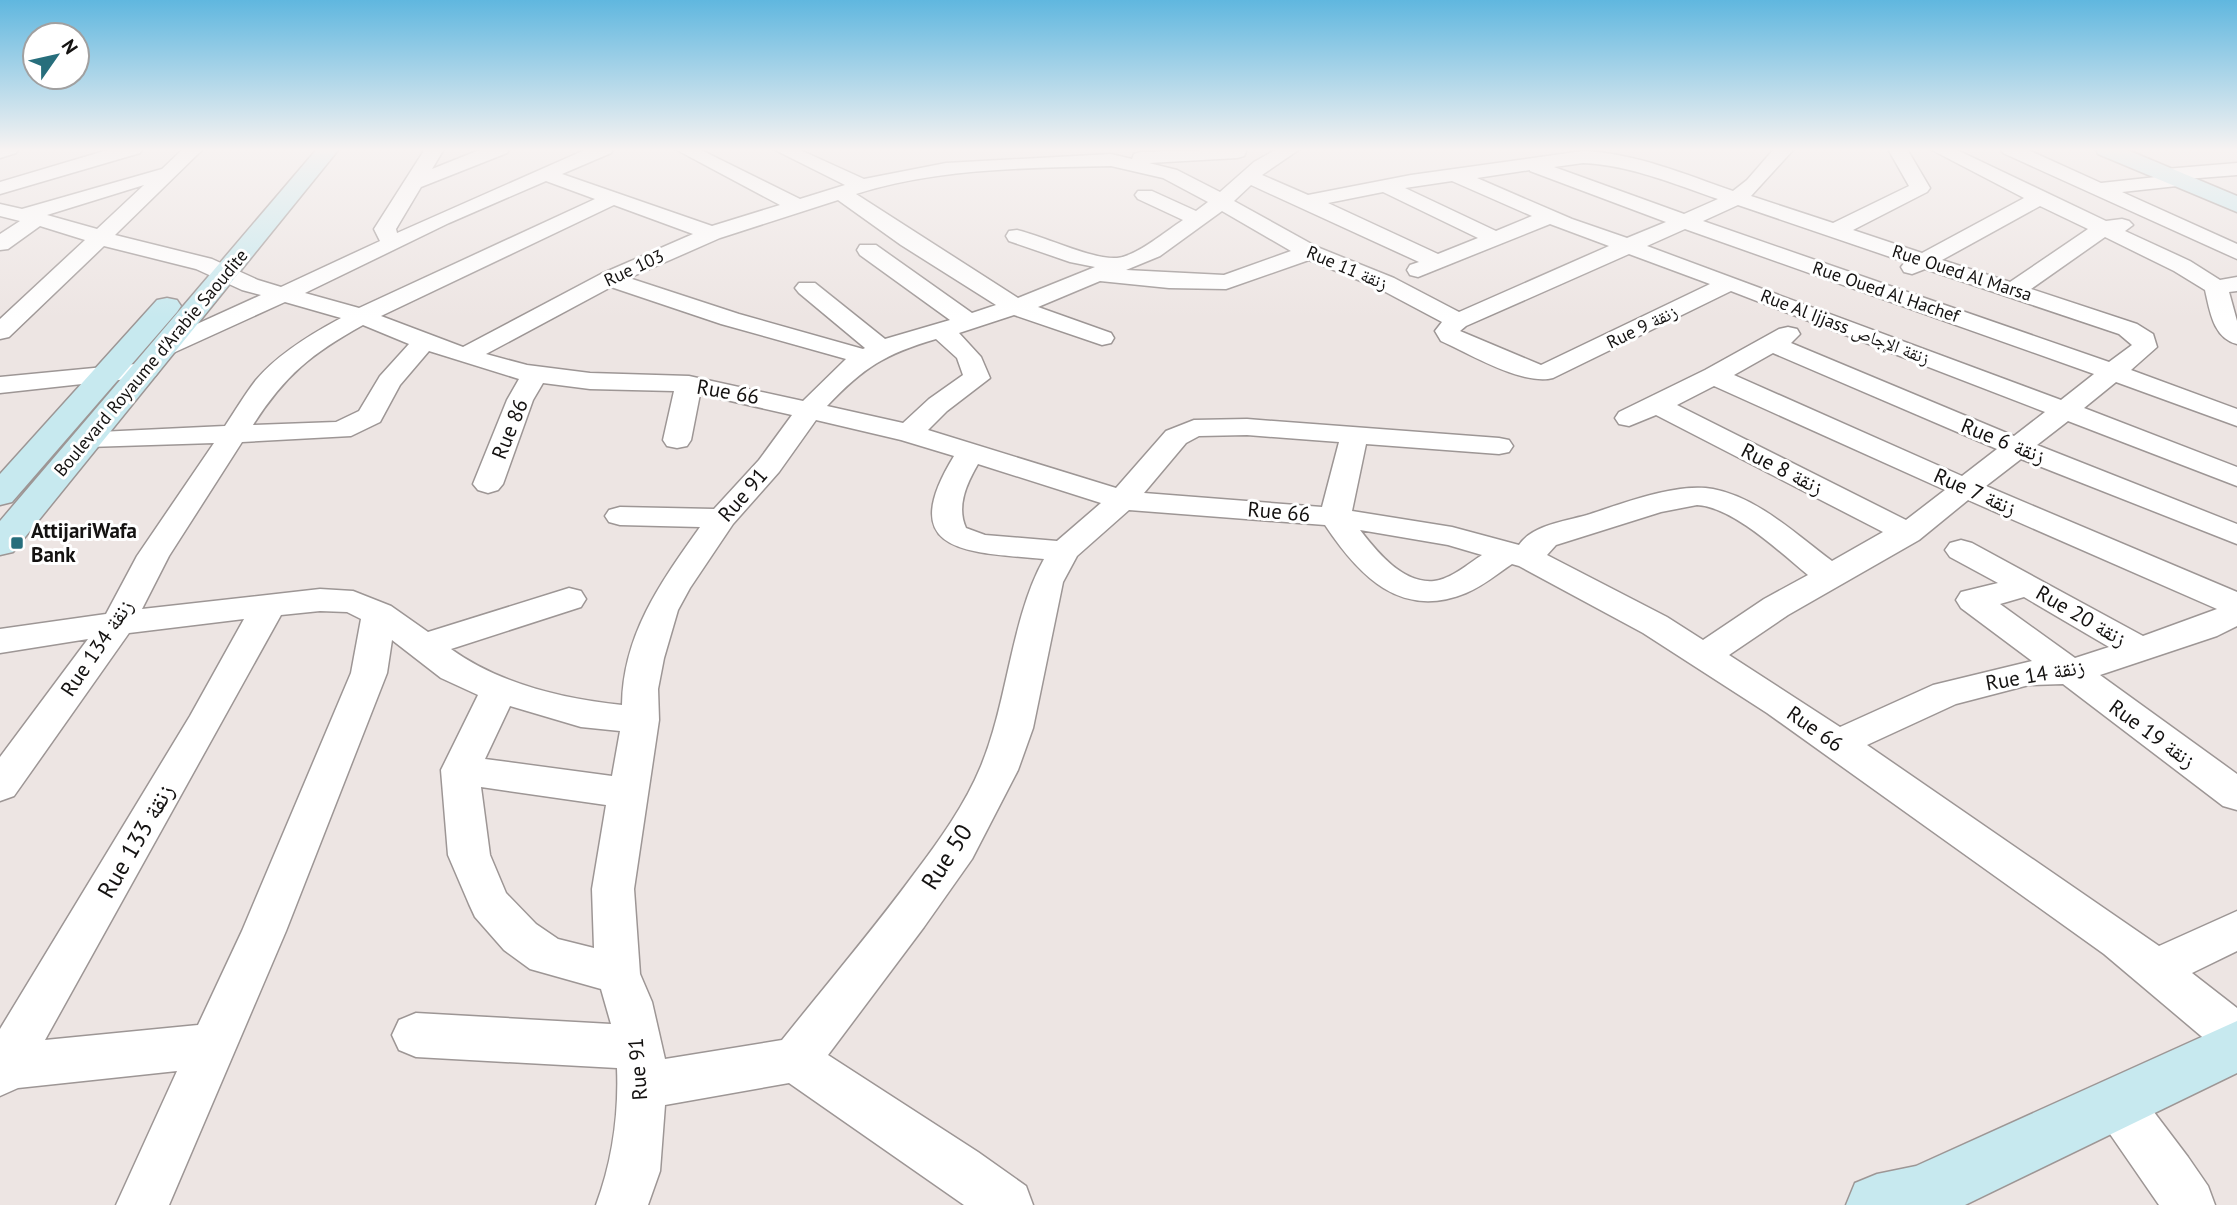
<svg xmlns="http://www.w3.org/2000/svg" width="2237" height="1205" font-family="'PT Sans','Noto Naskh Arabic',sans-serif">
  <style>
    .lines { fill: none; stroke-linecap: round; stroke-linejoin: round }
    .street-casing { stroke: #9d9695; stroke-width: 3 }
    .secondary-casing { stroke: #9d9695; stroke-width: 3 }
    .street { fill: #fff; fill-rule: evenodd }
    .secondary { fill: #c7e9ef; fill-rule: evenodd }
    .poi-dot { fill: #276e7c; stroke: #fff; stroke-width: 2.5 }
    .labels { text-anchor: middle; stroke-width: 6; stroke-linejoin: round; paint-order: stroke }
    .far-street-label { font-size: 18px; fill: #141211; stroke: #fff }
    .street-label { font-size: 21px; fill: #141211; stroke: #fff }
    .poi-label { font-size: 21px; font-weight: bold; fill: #141211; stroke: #fff; text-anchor: start }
    .near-street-label { font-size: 24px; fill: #141211; stroke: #fff }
  </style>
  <rect width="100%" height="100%" fill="#ede5e3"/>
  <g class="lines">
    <defs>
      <path id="street" d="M0,149H18L16,153L0,158Z
        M111,149H142L140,153L0,194V182Z
        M183,149H203L115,235L212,259L258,280L281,287L380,241L374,229L425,149H444L432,169L482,149H509L507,153L421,187L396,229L397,233L587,149H613L611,153L562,174L712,226L780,205L675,149H699L800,199L845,185L773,149H798L864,179L946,163L1111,154L1132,159L1134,154L1141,152L1245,149L1246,152L1244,156L1237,158L1149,163L1177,170L1220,192L1254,162L1277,149H1300L1262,175L1308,195L1411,175L1583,151C1635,153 1684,174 1733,191L1747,180L1774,149H1794L1751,196L1833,223L1909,186L1888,149H1907L1930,188L1927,192L1853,230L1922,253L2024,198L1930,149H1955L2106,221L2122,219L2129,221L2133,225L2125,231L2190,261L2220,280L2237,277V291L2229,292L2237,321V344C2213,338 2210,311 2205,290L2174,271L2105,237L2031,289L2137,324L2153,334L2157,347L2131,370L2237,409V426L2116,382L2084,408L2237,467V486L2068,421L2037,445L2237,524V544L2021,459L1986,486L2237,592V626L2217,636L2100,675L2237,774V810L2223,806L2063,684L2029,685L1956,704L1867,745L2159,946L2237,911V951L2192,973L2237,1008V1059L2220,1052L2104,954L1767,713L1643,633L1519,566L1512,564C1497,574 1483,586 1466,593C1401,620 1359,576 1325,525L1129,510L1077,556L1063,582L1033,728L1018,770L972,859L924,927L828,1055L978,1152L1026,1186L1033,1205H964L789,1083L665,1105L660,1171L648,1205H596C612,1162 619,1114 617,1068L416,1057L399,1050L392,1035L399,1020L416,1013L611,1024L601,989L530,969L504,950L475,917L469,904L448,855L441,770L478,695L441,678L392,640L387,673L286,931L169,1205H116L177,1071L18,1088L0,1096V1029L190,716L244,619L129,633L14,796L0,801V757L88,639L0,653V629L106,614L137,556L214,443L88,447L78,445L74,439L78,433L225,426C235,411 245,394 256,380C278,354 311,334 341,318L285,302L173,353L164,356L155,353L151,348L155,343L261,295L242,290L196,269L104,246L9,337L0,339V319L85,240L40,226L8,249L0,250V234L20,221L0,216V204L22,209L162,169ZM1583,163C1630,165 1674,184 1718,199L1684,214L1554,167ZM1111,166L1163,178L1208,202L1196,211L1152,191H1138L1135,195L1138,199L1183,220C1166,231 1137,256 1117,258C1093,260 1043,236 1017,230L1009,231L1006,236L1009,241L1070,262L1095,267L1018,298L856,194C937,168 1026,168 1111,166ZM1530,170V171L1666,222L1627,238L1572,219L1477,178ZM546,181L595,199L359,308L305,293L449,223ZM1452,181L1532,216L1496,231L1405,188ZM144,185L97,229L47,215ZM1251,185L1419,262L1410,265L1407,270L1410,275L1418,277L1550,224L1609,246L1459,312L1394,278L1317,247L1234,201ZM1383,192L1478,238L1438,254L1328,203ZM838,200L901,245L996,305L972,313L876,245H860L857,250L860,255L950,320L885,339L815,283H799L795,288L799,293L865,348L863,349L739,314L629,278L720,238ZM614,205L693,234L601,274L463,347L381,316ZM1738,205L1905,262L1901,267L1904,272L1912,274L1925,269L2119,334L2132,345L2109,362L1703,221ZM2040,206L2088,229L2010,282L1942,260ZM1222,211L1291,251L1224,275L1126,270L1160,256ZM1685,229L2094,374L2061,400L1647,246ZM1629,254L1710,284L1541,365L1460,331L1466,326ZM1309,260L1378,288L1442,322L1435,331L1441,341C1470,354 1523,386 1553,378L1731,291L2045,412L2014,436L1791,343L1800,334L1797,329L1788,327L1779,329L1705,370L1619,412L1615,418L1619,424L1629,426L1656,415L1883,532L1832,561C1797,535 1757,497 1713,489C1677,482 1621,504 1587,515C1566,521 1532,525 1519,545L1452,527L1352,511L1366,444L1499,454L1509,452L1513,446L1509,440L1499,438L1247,419L1194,420L1166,431L1116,488L928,430L947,411L990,378L981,357L959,333L1014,315L1102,345L1111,343L1114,338L1111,333L1038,307L1100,281L1169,288L1226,289ZM611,287L721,324L846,359L803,401L689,376L590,373L527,365L486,354ZM363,325L409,344L380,376L359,411L336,422L253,425C285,375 311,354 363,325ZM936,339L957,358L963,375L929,399L903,423L827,406C864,367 885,354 936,339ZM429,351L519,379L507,400L473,484L478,490L488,493L498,490L503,484L533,400L543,383L590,389L674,391L663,440L667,446L677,448L687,446L691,440L700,394L792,415L759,460L714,509L620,507L609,510L605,516L609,522L620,525L700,527C661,582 623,634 622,705C563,699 500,684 451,649L581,607L586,599L581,591L569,588L428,632L391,606L353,591L320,589L142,609L169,556L242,442L351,436L380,422L400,385ZM1773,353L1997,449L1962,476L1734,375ZM1714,386L1945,490L1906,520L1677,405ZM816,420L901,440L954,456C894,554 968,552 1044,559C1011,618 1008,701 981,766C965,805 939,841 914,874C872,931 826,985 782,1040L665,1059L652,1002L640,974L634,889L659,720L658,689L664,658L678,610L690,588L733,524L779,472ZM1247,435L1339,442L1322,507L1144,493L1186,443L1199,436ZM978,464L1101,503L1057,541L985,535L966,528C956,506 967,483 978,464ZM1968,500L2217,609L2143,636L1972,543L1961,540L1950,543L1945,550L1950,557L1998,583L1961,592L1956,600L1961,608L2032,661L1933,685L1840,727L1729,655L1788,615L1919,540ZM1697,505C1733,507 1780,552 1808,575L1764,599L1703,640L1667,617L1547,555L1556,545L1661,512ZM1360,530L1448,545L1482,555C1468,564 1451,579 1434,581C1403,584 1377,552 1360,530ZM2024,597L2109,647L2075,658L2000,604ZM320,611L347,612L361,619L351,673L242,931L198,1025L45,1040L281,615ZM510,706L581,727L620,731L612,776L485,759ZM481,787L606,805L592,889L594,948L558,939L536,924L506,893L490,855Z
        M2001,149H2026L2101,183L2156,177L2158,171L2165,169L2237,163V175L2186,179L2184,184L2177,186L2122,192L2237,244V259L2003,153Z
        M146,363L155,366L159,371L155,376L0,393V377Z
        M2118,1080L2135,1087L2188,1157L2208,1186L2215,1205H2159L2101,1121L2093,1104L2101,1087Z"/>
      <path id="secondary" d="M317,149H339L13,552L0,555V521Z
        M2096,149H2125L2237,196V212L2098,154Z
        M167,298L177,300L181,306L177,312L12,502L0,505V474L157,300Z
        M2237,1021V1073L1965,1205H1846L1855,1183L1877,1174L1916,1166Z"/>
    </defs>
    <use href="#street" class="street-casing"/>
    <use href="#secondary" class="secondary-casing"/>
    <use href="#street" class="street"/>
    <use href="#secondary" class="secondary"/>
  </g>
  <linearGradient id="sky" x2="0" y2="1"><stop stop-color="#60b7df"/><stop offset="0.47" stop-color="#f7f3f2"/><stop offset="1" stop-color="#f7f3f2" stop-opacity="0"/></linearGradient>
  <rect width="2237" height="318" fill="url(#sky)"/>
  <rect class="poi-dot" x="10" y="536" width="14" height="14" rx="3.5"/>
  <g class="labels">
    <g class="far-street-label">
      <text transform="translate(634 268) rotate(-25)" y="6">Rue 103</text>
      <text transform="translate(1347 268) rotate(23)" y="6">Rue 11 زنقة</text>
      <text transform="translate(1962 273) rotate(18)" y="6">Rue Oued Al Marsa</text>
      <text transform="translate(1886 292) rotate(19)" y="6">Rue Oued Al Hachef</text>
      <text transform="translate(1642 327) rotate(-26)" y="6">Rue 9 زنقة</text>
      <text transform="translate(1845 327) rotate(21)" y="6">Rue Al Ijjass زنقة الإجاص</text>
      <text transform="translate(151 363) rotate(-50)" y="6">Boulevard Royaume d'Arabie Saoudite</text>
    </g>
    <g class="street-label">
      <text transform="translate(728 392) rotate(10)" y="7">Rue 66</text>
      <text transform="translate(510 429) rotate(-68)" y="7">Rue 86</text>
      <text transform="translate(2003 441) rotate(22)" y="7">Rue 6 زنقة</text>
      <text transform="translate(1782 469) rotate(27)" y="7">Rue 8 زنقة</text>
      <text transform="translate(1975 492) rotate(24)" y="7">Rue 7 زنقة</text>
      <text transform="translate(743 495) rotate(-49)" y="7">Rue 91</text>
      <text transform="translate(1279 512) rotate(5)" y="7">Rue 66</text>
      <text transform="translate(2081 616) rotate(30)" y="7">Rue 20 زنقة</text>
      <text transform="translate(97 648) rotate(-56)" y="7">Rue 134 زنقة</text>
      <text transform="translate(2035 675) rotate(-10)" y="7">Rue 14 زنقة</text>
      <text transform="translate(1815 729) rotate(35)" y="7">Rue 66</text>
      <text transform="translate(2152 734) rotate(36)" y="7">Rue 19 زنقة</text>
      <text transform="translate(638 1069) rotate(-94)" y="7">Rue 91</text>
    </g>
    <g class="poi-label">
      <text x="31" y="538">AttijariWafa<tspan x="31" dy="24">Bank</tspan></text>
    </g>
    <g class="near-street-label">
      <text transform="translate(136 841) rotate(-60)" y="8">Rue 133 زنقة</text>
      <text transform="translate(947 857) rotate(-57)" y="8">Rue 50</text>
    </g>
  </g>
  <g transform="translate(56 56) rotate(56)"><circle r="33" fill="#ffffff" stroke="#a1a0a0" stroke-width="2"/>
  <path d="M0-5L12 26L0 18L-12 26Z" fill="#276e7c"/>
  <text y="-10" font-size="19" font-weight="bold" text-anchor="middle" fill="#141211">N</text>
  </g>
</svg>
